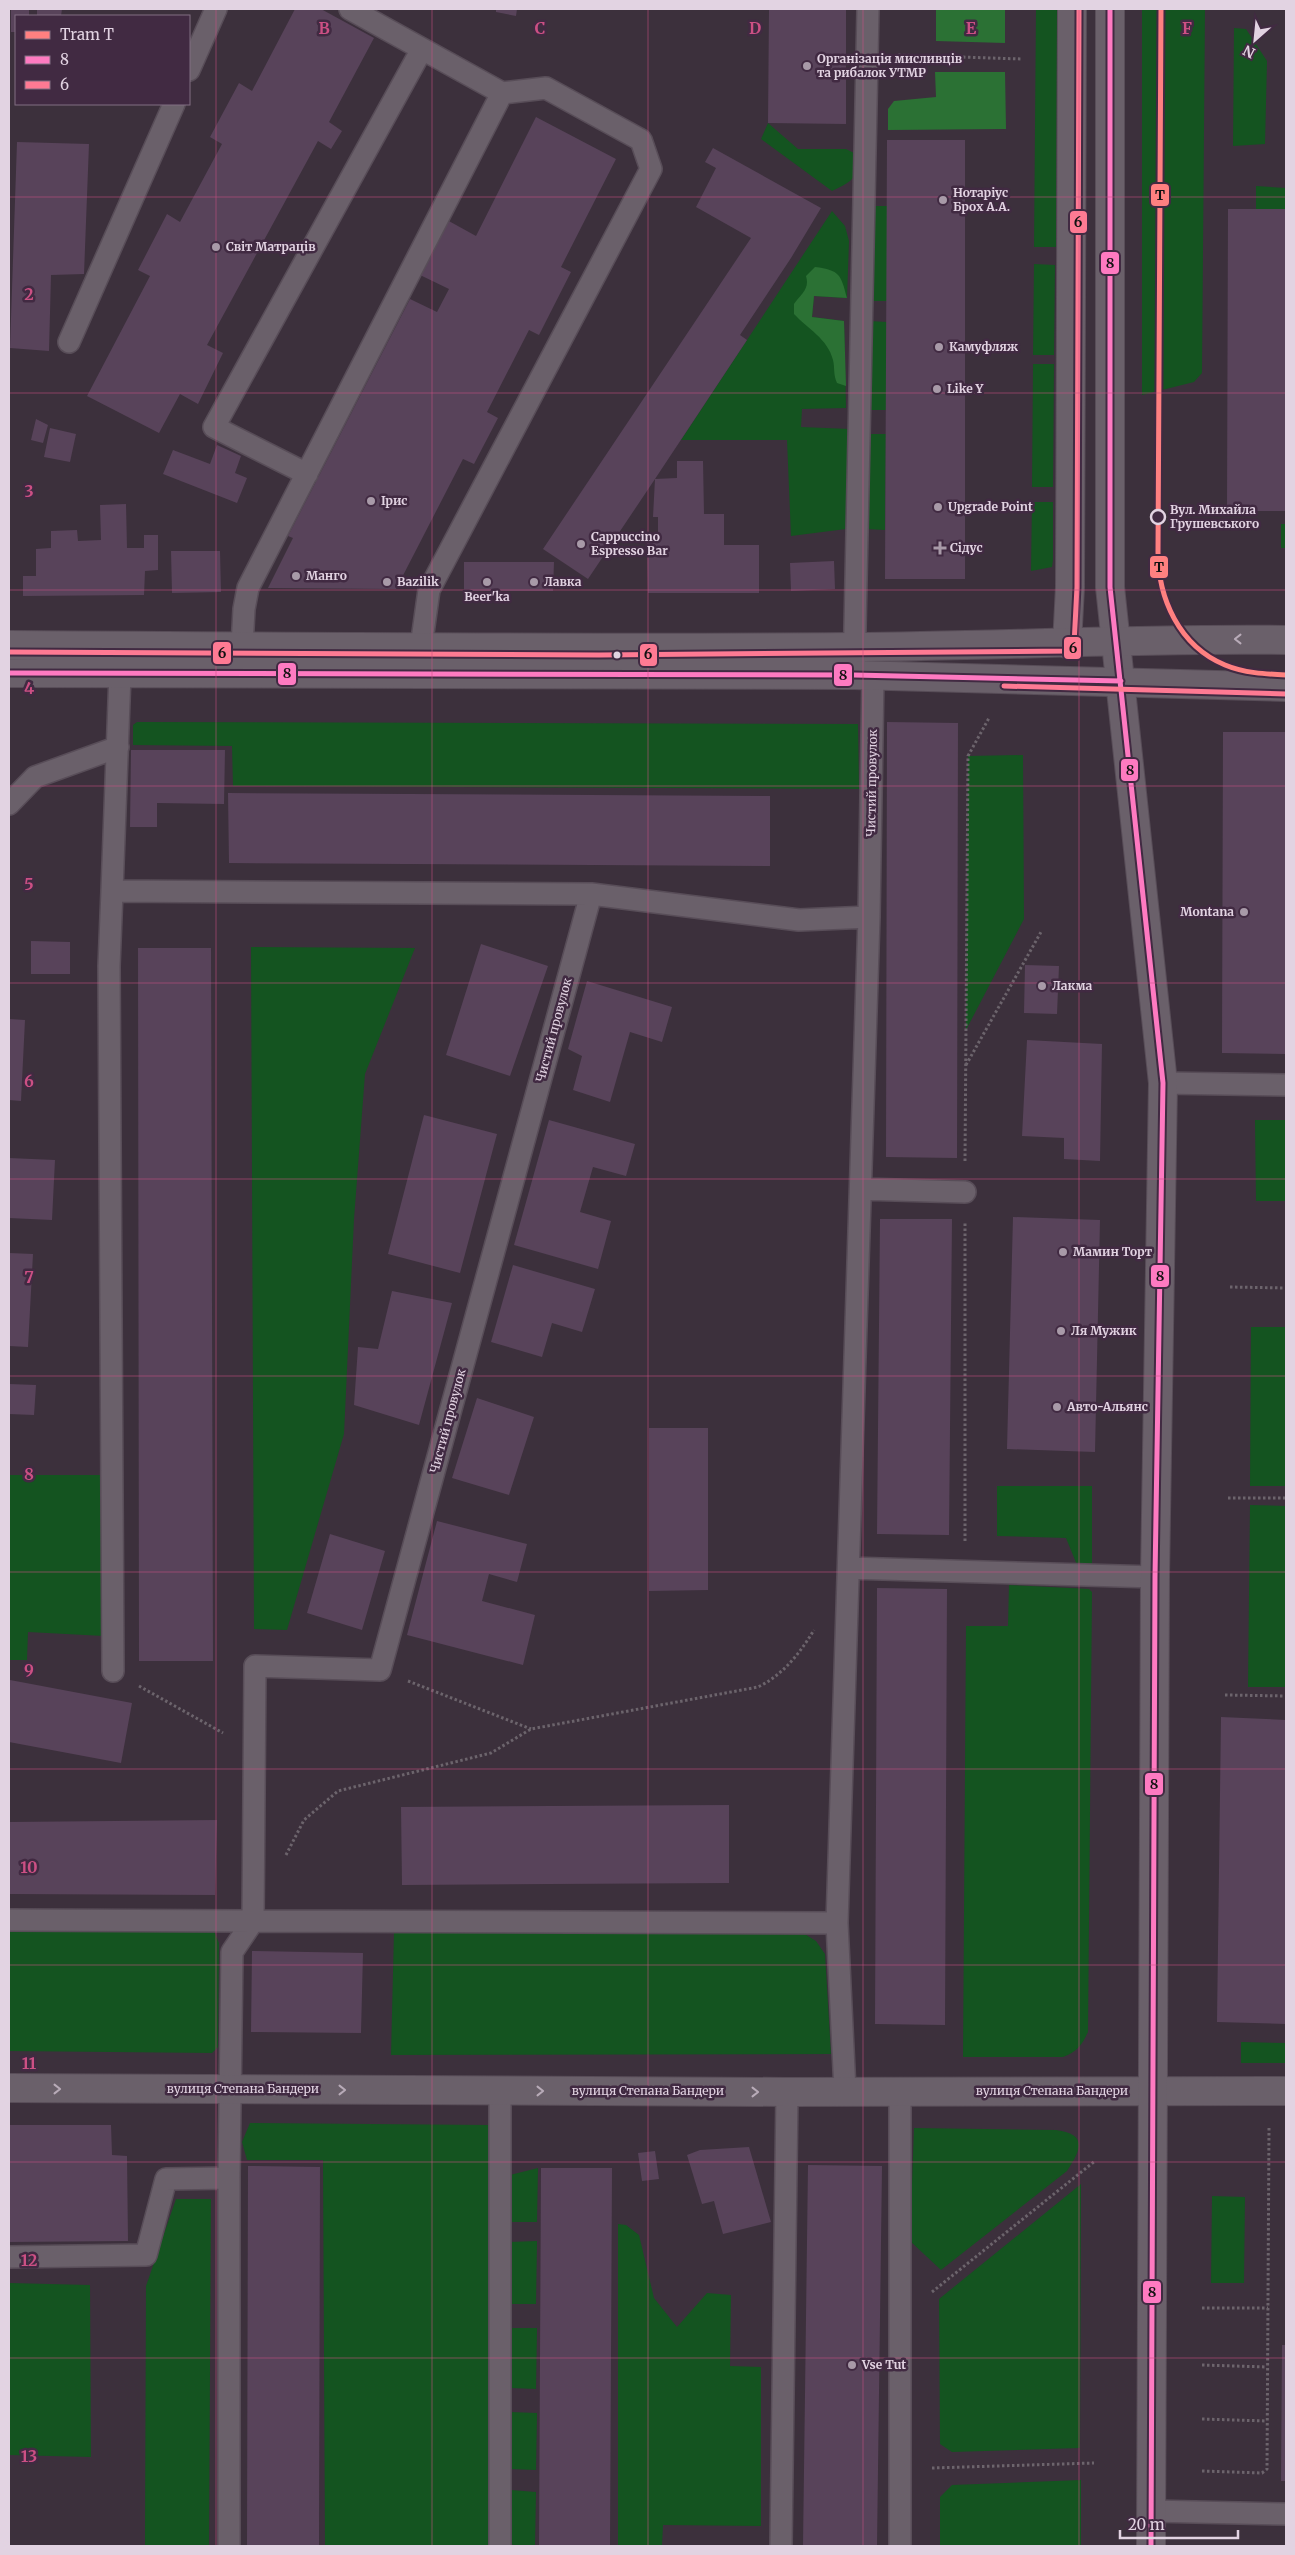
<svg xmlns="http://www.w3.org/2000/svg" width="1295" height="2555" font-family="Merriweather,serif">
  <style>
    .green { fill: #145420 }
    .forest { fill: #2b7134 }
    .building { fill: #58435a }
    .lines { fill: none; stroke-linecap: round; stroke-linejoin: round }
    .service-casing { stroke: #584d58; stroke-width: 24 }
    .minor-casing { stroke: #584d58; stroke-width: 30 }
    .tertiary-casing { stroke: #584d58; stroke-width: 30 }
    .secondary-casing { stroke: #584d58; stroke-width: 30 }
    .path { stroke: #6c646c; stroke-width: 3; stroke-dasharray: 2.5 2.5; stroke-linecap: butt }
    .service { stroke: #6a606a; stroke-width: 21 }
    .minor { stroke: #6a606a; stroke-width: 28 }
    .tertiary { stroke: #6a606a; stroke-width: 28 }
    .secondary { stroke: #6a606a; stroke-width: 28 }
    .bus-1-casing { stroke: #412a42; stroke-width: 9 }
    .bus-2-casing { stroke: #412a42; stroke-width: 9 }
    .bus-1 { stroke: #fe7ac1; stroke-width: 5 }
    .bus-2 { stroke: #fe7a93; stroke-width: 5 }
    .tram-1-casing { stroke: #412a42; stroke-width: 9 }
    .tram-1 { stroke: #ff8080; stroke-width: 5 }
    .oneway { stroke: #b8abb8 }
    .grid { fill: none; stroke: #cc5084; stroke-width: 1; stroke-opacity: 0.55 }
    .poi-dot { fill: #a89aa8; stroke: #412a42; stroke-width: 2 }
    .stop-dot { fill: #412a42; stroke: #e2d3e2; stroke-width: 2.5 }
    .bus-dot { fill: #e2d3e2; stroke: #412a42; stroke-width: 2 }
    .labels { text-anchor: middle; stroke-width: 5; stroke-linejoin: round; paint-order: stroke }
    .poi-label { font-size: 12px; font-weight: bold; fill: #e2d3e2; stroke: #412a42; text-anchor: start }
    .stop-label { font-size: 12px; font-weight: bold; fill: #e2d3e2; stroke: #412a42; text-anchor: start }
    .street-label { font-size: 12px; fill: #e2d3e2; stroke: #412a42 }
    .grid-label { font-size: 16px; text-anchor: middle; font-weight: bold; fill: #cc5084; stroke: #412a42; stroke-width: 5; stroke-linejoin: round; paint-order: stroke }
    .line-badge { stroke: #412a42; stroke-width: 2 }
    .pale-badge-label { font-size: 14px; text-anchor: middle; font-weight: bold; fill: #111 }
  </style>
  <rect width="100%" height="100%" fill="#3c303c"/>
  <path class="green" d="M1036,9H1057L1056,247H1034Z
    M1142,9H1205L1202,373L1194,382L1142,395Z
    M1234,28L1246,29L1267,61L1265,144L1233,146Z
    M768,123L798,149H846L854,153C861,177 853,181 832,191L761,139Z
    M1256,186L1286,188V209H1256Z
    M871,206H887V301H870Z
    M832,211L845,226L849,241L847,298L814,296L812,317L844,321L846,408L802,409L801,427L850,429L846,529L791,536L787,440H681Z
    M1034,264L1055,265L1054,355H1033Z
    M869,321L887,322L886,410H868Z
    M1033,364H1054L1053,487H1032Z
    M867,434H886L885,530L866,529Z
    M1032,502H1053V560L1052,567L1031,571Z
    M1281,524H1286V548H1281Z
    M137,722L858,724L859,789L233,786L232,746L133,745V725Z
    M1023,755L1024,919L966,1030L968,756Z
    M251,947L415,948L365,1074L354,1219L344,1434L287,1630L254,1629Z
    M1255,1120H1286V1201H1256Z
    M1251,1327H1286V1486H1250Z
    M9,1475H100L104,1636L28,1632L27,1660H9Z
    M997,1486H1092V1566L1077,1565L1066,1538L997,1536Z
    M1250,1505L1286,1506V1687H1248Z
    M1009,1585L1089,1589L1092,1592L1088,2032C1082,2045 1077,2052 1063,2057H963L966,1626H1008Z
    M9,1929L214,1931L219,1943L218,2047L212,2053L9,2051Z
    M394,1931L803,1933L816,1941L825,1954L831,2054L391,2055Z
    M1241,2042L1286,2043V2063H1241Z
    M250,2123L488,2125L489,2546H325L323,2160H247L242,2142Z
    M914,2128L1056,2130C1088,2134 1081,2150 1067,2171L941,2270L910,2241Z
    M538,2168L537,2222H510V2175Z
    M1081,2184L1080,2448L952,2452L940,2444L939,2299Z
    M1212,2196L1245,2197L1244,2283H1211Z
    M176,2199H211L209,2546H145L146,2286Z
    M618,2224L626,2225L639,2235L654,2298L677,2327L707,2293L731,2295L730,2366L761,2367V2526L663,2525L662,2546H618Z
    M537,2241L536,2304H510V2242Z
    M9,2283L90,2285L91,2457L9,2455Z
    M510,2328H537L536,2389L510,2388Z
    M510,2412L537,2413L536,2470L510,2469Z
    M1081,2480V2546H940V2497L952,2485Z
    M511,2490L536,2492L535,2546H516L511,2544Z"/>
  <path class="forest" d="M936,9H1005V43L936,41Z
    M935,72H1005L1006,129L888,130V109L894,101L936,97Z
    M815,267C840,270 841,275 847,298L814,296L812,317L844,321L846,386L837,383C833,374 835,368 833,360C828,339 807,328 794,314V304C801,294 810,289 806,276Z"/>
  <path class="building" d="M11,9H29V16H16V32H11Z
    M37,9H62L61,16H37Z
    M295,9H321L374,38L329,122L342,131L331,149L318,141L207,345L223,353L198,404L180,394L159,433L87,396L150,276L138,270L167,214L180,222L222,144L210,137L239,83L252,91Z
    M496,9H517L516,16L496,12Z
    M769,9H846V124L768,123Z
    M536,117L616,159L561,267L571,272L539,335L529,330L487,412L498,418L474,464L463,459L396,589L268,588L293,538L288,536L410,299L437,312L449,289L420,275L447,220L476,236Z
    M887,140H965V579H885Z
    M17,142L89,144L84,274L51,275L49,351L10,348Z
    M713,148L821,208L791,258L740,335L747,340L655,479L677,478V461H703L704,514H724V545H759V593H648L647,542H658V517H653L655,479L588,579L543,549L751,238L696,207L716,168L705,162Z
    M1228,209H1286V511H1227Z
    M36,419L48,425L43,443L31,440Z
    M50,428L76,434L70,462L44,457Z
    M217,445L241,456L235,473L247,478L237,503L163,474L173,450L210,464Z
    M126,504L127,548H144V535H158V570L145,571L144,595L23,596V576H36V549L51,548V531L77,530L78,541L101,540L100,505Z
    M171,551H220L221,592L172,593Z
    M834,561L835,589L791,591L790,563Z
    M464,562H554L553,591H464Z
    M887,722L958,723L957,1158L886,1157Z
    M1223,732H1286V1054L1222,1053Z
    M131,750H225L224,804L157,803V827H130Z
    M228,793L770,796V866L229,863Z
    M31,941L70,942V974H31Z
    M481,944L548,966L510,1076L446,1055Z
    M138,948H211L213,1661H139Z
    M1025,965L1059,966L1057,1014L1024,1013Z
    M587,981L672,1007L662,1042L630,1032L610,1102L573,1090L582,1056L568,1049Z
    M9,1019L25,1020L21,1101L9,1100Z
    M1027,1040L1102,1044L1100,1161L1064,1159V1138L1022,1136Z
    M424,1115L497,1134L460,1273L388,1254Z
    M549,1120L635,1144L626,1176L593,1167L580,1212L611,1221L598,1269L514,1245Z
    M9,1158L55,1160L52,1220L9,1218Z
    M1013,1217L1100,1220L1095,1452L1007,1449Z
    M880,1219H952L949,1535L877,1534Z
    M9,1253L33,1254L28,1347L9,1346Z
    M513,1265L595,1289L582,1332L552,1323L542,1357L491,1342Z
    M392,1291L452,1303L419,1425L354,1405L358,1347L378,1349Z
    M9,1384L36,1385L34,1415L9,1414Z
    M477,1398L534,1417L509,1495L452,1478Z
    M649,1428H708V1590L649,1591Z
    M437,1521L527,1544L517,1582L489,1574L482,1601L535,1615L523,1665L407,1635Z
    M330,1534L385,1551L362,1630L307,1613Z
    M877,1588L947,1589L945,2025L875,2024Z
    M10,1680L132,1703L121,1763L9,1742Z
    M1221,1717L1286,1720V2024L1217,2022Z
    M729,1805V1883L402,1885L401,1807Z
    M217,1820L215,1895L9,1894V1822Z
    M252,1951L363,1953L361,2033L251,2032Z
    M9,2125H111L112,2155L127,2156L128,2241L9,2242Z
    M749,2147L771,2222L723,2234L714,2201L702,2204L687,2155L700,2150Z
    M655,2151L659,2179L642,2181L638,2153Z
    M808,2165L882,2166L877,2546H803Z
    M248,2166L320,2167L319,2546H247Z
    M541,2168H612L610,2546H539Z
    M1282,2345H1286V2481H1281Z"/>
  <g class="lines">
    <defs>
      <path id="service" d="M350,9L502,93
        M189,70L216,9
        M69,342L174,104
        M307,474L214,427L422,49
        M242,647L244,609L248,588L502,93L546,88L641,140L651,169L429,590L421,647
        M120,674L112,891L591,894
        M854,675L868,9
        M9,804L35,777L118,747
        M112,891L109,966L113,1671
        M1163,1083L1286,1085
        M861,1189L965,1192
        M849,1568L1155,1577
        M9,1920L837,1923
        M500,2090V2546
        M845,2091L837,1923L869,917
        M229,2178V2546
        M9,2257L146,2255L166,2179L229,2178L232,1952L253,1921L255,1666L380,1670L591,894L799,920L869,917L873,675
        M1151,2511L1286,2514
        M781,2546L787,2092
        M900,2546V2091"/>
      <path id="minor" d="M1067,644L1070,587L1072,9
        M9,2088L787,2092L1286,2091"/>
      <path id="tertiary" d="M1110,9V587L1163,1083L1155,1577L1151,2546"/>
      <path id="secondary" d="M9,645C289,647 569,649 850,647C995,646 1141,638 1286,640
        M9,673L854,675L1286,687"/>
    </defs>
    <use href="#service" class="service-casing"/>
    <use href="#minor" class="minor-casing"/>
    <use href="#tertiary" class="tertiary-casing"/>
    <use href="#secondary" class="secondary-casing"/>
    <path class="path" d="M898,55L1022,59
      M966,1065L1041,932
      M965,1161L968,756L989,718
      M1230,1287L1286,1288
      M1228,1498H1286
      M965,1541V1223
      M408,1681L531,1729
      M139,1686L223,1733
      M1225,1695L1286,1696
      M286,1855L304,1820L338,1791L491,1753L531,1729L758,1687C783,1675 800,1653 814,1630
      M932,2292L1095,2161
      M1202,2308H1268
      M1202,2365L1267,2367
      M1202,2419L1267,2421
      M932,2468L1094,2463
      M1202,2471L1262,2473L1267,2469L1269,2126"/>
    <use href="#service" class="service"/>
    <use href="#minor" class="minor"/>
    <use href="#tertiary" class="tertiary"/>
    <use href="#secondary" class="secondary"/>
    <defs>
      <path id="bus-1" d="M1110,9V587L1163,1083L1155,1577L1151,2546
        M9,673L854,675L1121,681"/>
      <path id="bus-2" d="M9,652L599,655L1071,651L1074,645L1077,587L1079,9
        M1004,686L1286,694"/>
    </defs>
    <use href="#bus-1" class="bus-1-casing"/>
    <use href="#bus-2" class="bus-2-casing"/>
    <use href="#bus-1" class="bus-1"/>
    <use href="#bus-2" class="bus-2"/>
    <defs>
      <path id="tram-1" d="M1161,9L1158,552C1158,598 1179,646 1225,665C1244,673 1265,674 1286,675"/>
    </defs>
    <use href="#tram-1" class="tram-1-casing"/>
    <use href="#tram-1" class="tram-1"/>
  </g>
  <defs><path id="oneway-chevron" d="M-2-3.5L2.5 0L-2 3.5" fill="none" stroke-width="1.6" stroke-linecap="round" stroke-linejoin="round" transform="scale(1.25)"/></defs>
  <g class="oneway">
    <use href="#oneway-chevron" transform="translate(1238 639) rotate(180)"/>
    <use href="#oneway-chevron" transform="translate(57 2089)"/>
    <use href="#oneway-chevron" transform="translate(342 2090)"/>
    <use href="#oneway-chevron" transform="translate(540 2091)"/>
    <use href="#oneway-chevron" transform="translate(755 2092)"/>
  </g>
  <path class="grid" d="M216,9V2546M432,9V2546M648,9V2546M863,9V2546M1079,9V2546M9,197H1286M9,393H1286M9,590H1286M9,786H1286M9,983H1286M9,1179H1286M9,1376H1286M9,1572H1286M9,1769H1286M9,1965H1286M9,2162H1286M9,2358H1286"/>
  <g class="poi-dot">
    <circle cx="807" cy="66" r="5"/>
    <circle cx="943" cy="200" r="5"/>
    <circle cx="216" cy="247" r="5"/>
    <circle cx="939" cy="347" r="5"/>
    <circle cx="937" cy="389" r="5"/>
    <circle cx="371" cy="501" r="5"/>
    <circle cx="938" cy="507" r="5"/>
    <circle cx="581" cy="544" r="5"/>
    <path d="M937.5 540.5h5v5h5v5h-5v5h-5v-5h-5v-5h5z"/>
    <circle cx="296" cy="576" r="5"/>
    <circle cx="387" cy="582" r="5"/>
    <circle cx="487" cy="582" r="5"/>
    <circle cx="534" cy="582" r="5"/>
    <circle cx="1244" cy="912" r="5"/>
    <circle cx="1042" cy="986" r="5"/>
    <circle cx="1063" cy="1252" r="5"/>
    <circle cx="1061" cy="1331" r="5"/>
    <circle cx="1057" cy="1407" r="5"/>
    <circle cx="852" cy="2365" r="5"/>
  </g>
  <circle class="stop-dot" cx="1158" cy="517" r="7"/>
  <circle class="bus-dot" cx="617" cy="655" r="4.5"/>
  <g class="labels">
    <g class="poi-label">
      <text x="817" y="63">Організація мисливців<tspan x="817" dy="14">та рибалок УТМР</tspan></text>
      <text x="953" y="197">Нотаріус<tspan x="953" dy="14">Брох А.А.</tspan></text>
      <text x="226" y="251">Світ Матраців</text>
      <text x="949" y="351">Камуфляж</text>
      <text x="947" y="393">Like Y</text>
      <text x="381" y="505">Ірис</text>
      <text x="948" y="511">Upgrade Point</text>
      <text x="591" y="541">Cappuccino<tspan x="591" dy="14">Espresso Bar</tspan></text>
      <text x="950" y="552">Сідус</text>
      <text x="306" y="580">Манго</text>
      <text x="397" y="586">Bazilik</text>
      <text x="544" y="586">Лавка</text>
      <text x="487" y="601" text-anchor="middle">Beer'ka</text>
      <text x="1234" y="916" text-anchor="end">Montana</text>
      <text x="1052" y="990">Лакма</text>
      <text x="1073" y="1256">Мамин Торт</text>
      <text x="1071" y="1335">Ля Мужик</text>
      <text x="1067" y="1411">Авто-Альянс</text>
      <text x="862" y="2369">Vse Tut</text>
    </g>
    <g class="stop-label">
      <text x="1170" y="514">Вул. Михайла<tspan x="1170" dy="14">Грушевського</tspan></text>
    </g>
    <g class="street-label">
      <text transform="translate(872 783) rotate(-89)" y="4">Чистий провулок</text>
      <text transform="translate(554 1030) rotate(-75)" y="4">Чистий провулок</text>
      <text transform="translate(448 1421) rotate(-75)" y="4">Чистий провулок</text>
      <text x="243" y="2093">вулиця Степана Бандери</text>
      <text x="648" y="2095">вулиця Степана Бандери</text>
      <text x="1052" y="2095">вулиця Степана Бандери</text>
    </g>
  </g>
  <g class="grid-label">
    <text x="324" y="34">B</text>
    <text x="540" y="34">C</text>
    <text x="755" y="34">D</text>
    <text x="971" y="34">E</text>
    <text x="1187" y="34">F</text>
    <text x="29" y="300">2</text>
    <text x="29" y="497">3</text>
    <text x="29" y="694">4</text>
    <text x="29" y="890">5</text>
    <text x="29" y="1087">6</text>
    <text x="29" y="1283">7</text>
    <text x="29" y="1480">8</text>
    <text x="29" y="1676">9</text>
    <text x="29" y="1873">10</text>
    <text x="29" y="2069">11</text>
    <text x="29" y="2266">12</text>
    <text x="29" y="2462">13</text>
  </g>
  <g class="line-badge">
    <rect x="1150" y="183" width="20" height="24" rx="5" fill="#ff8080"/>
    <rect x="1069" y="210" width="19" height="24" rx="5" fill="#fe7a93"/>
    <rect x="1100" y="251" width="20" height="24" rx="5" fill="#fe7ac1"/>
    <rect x="1149" y="555" width="20" height="24" rx="5" fill="#ff8080"/>
    <rect x="1063" y="636" width="19" height="24" rx="5" fill="#fe7a93"/>
    <rect x="212" y="641" width="20" height="24" rx="5" fill="#fe7a93"/>
    <rect x="639" y="643" width="19" height="24" rx="5" fill="#fe7a93"/>
    <rect x="277" y="662" width="20" height="24" rx="5" fill="#fe7ac1"/>
    <rect x="833" y="663" width="20" height="24" rx="5" fill="#fe7ac1"/>
    <rect x="1120" y="758" width="19" height="24" rx="5" fill="#fe7ac1"/>
    <rect x="1150" y="1264" width="20" height="24" rx="5" fill="#fe7ac1"/>
    <rect x="1144" y="1772" width="20" height="24" rx="5" fill="#fe7ac1"/>
    <rect x="1142" y="2280" width="20" height="24" rx="5" fill="#fe7ac1"/>
  </g>
  <g class="pale-badge-label">
    <text x="1160" y="200">Т</text>
    <text x="1078" y="227">6</text>
    <text x="1110" y="268">8</text>
    <text x="1159" y="572">Т</text>
    <text x="1073" y="653">6</text>
    <text x="222" y="658">6</text>
    <text x="648" y="659">6</text>
    <text x="287" y="678">8</text>
    <text x="843" y="680">8</text>
    <text x="1130" y="775">8</text>
    <text x="1160" y="1281">8</text>
    <text x="1154" y="1789">8</text>
    <text x="1152" y="2297">8</text>
  </g>
  <rect width="1295" height="2555" fill="none" stroke="#e2d3e2" stroke-width="20"/>
  <rect x="15" y="15" width="175" height="90" fill="#412a42" stroke="#816e82"/>
  <rect x="25" y="31" width="25" height="8" fill="#ff8080" stroke="#816e82"/>
  <text x="60" y="40" font-size="15" fill="#e2d3e2">Tram Т</text>
  <rect x="25" y="56" width="25" height="8" fill="#fe7ac1" stroke="#816e82"/>
  <text x="60" y="65" font-size="15" fill="#e2d3e2">8</text>
  <rect x="25" y="81" width="25" height="8" fill="#fe7a93" stroke="#816e82"/>
  <text x="60" y="90" font-size="15" fill="#e2d3e2">6</text>
  <g transform="translate(1255 40) rotate(207)" stroke="#412a42" stroke-width="4" paint-order="stroke">
  <path d="M0-4L9 19L0 12L-9 19Z" fill="#e2d3e2"/>
  <text y="-8" font-size="14" font-weight="bold" text-anchor="middle" fill="#e2d3e2">N</text>
  </g>
  <path d="M1120 2530v8h118v-8" fill="none" stroke="#e2d3e2" stroke-width="2.5"/>
  <text x="1128" y="2530" font-size="15" fill="#e2d3e2" stroke="#412a42" stroke-width="4" paint-order="stroke">20 m</text>
</svg>
